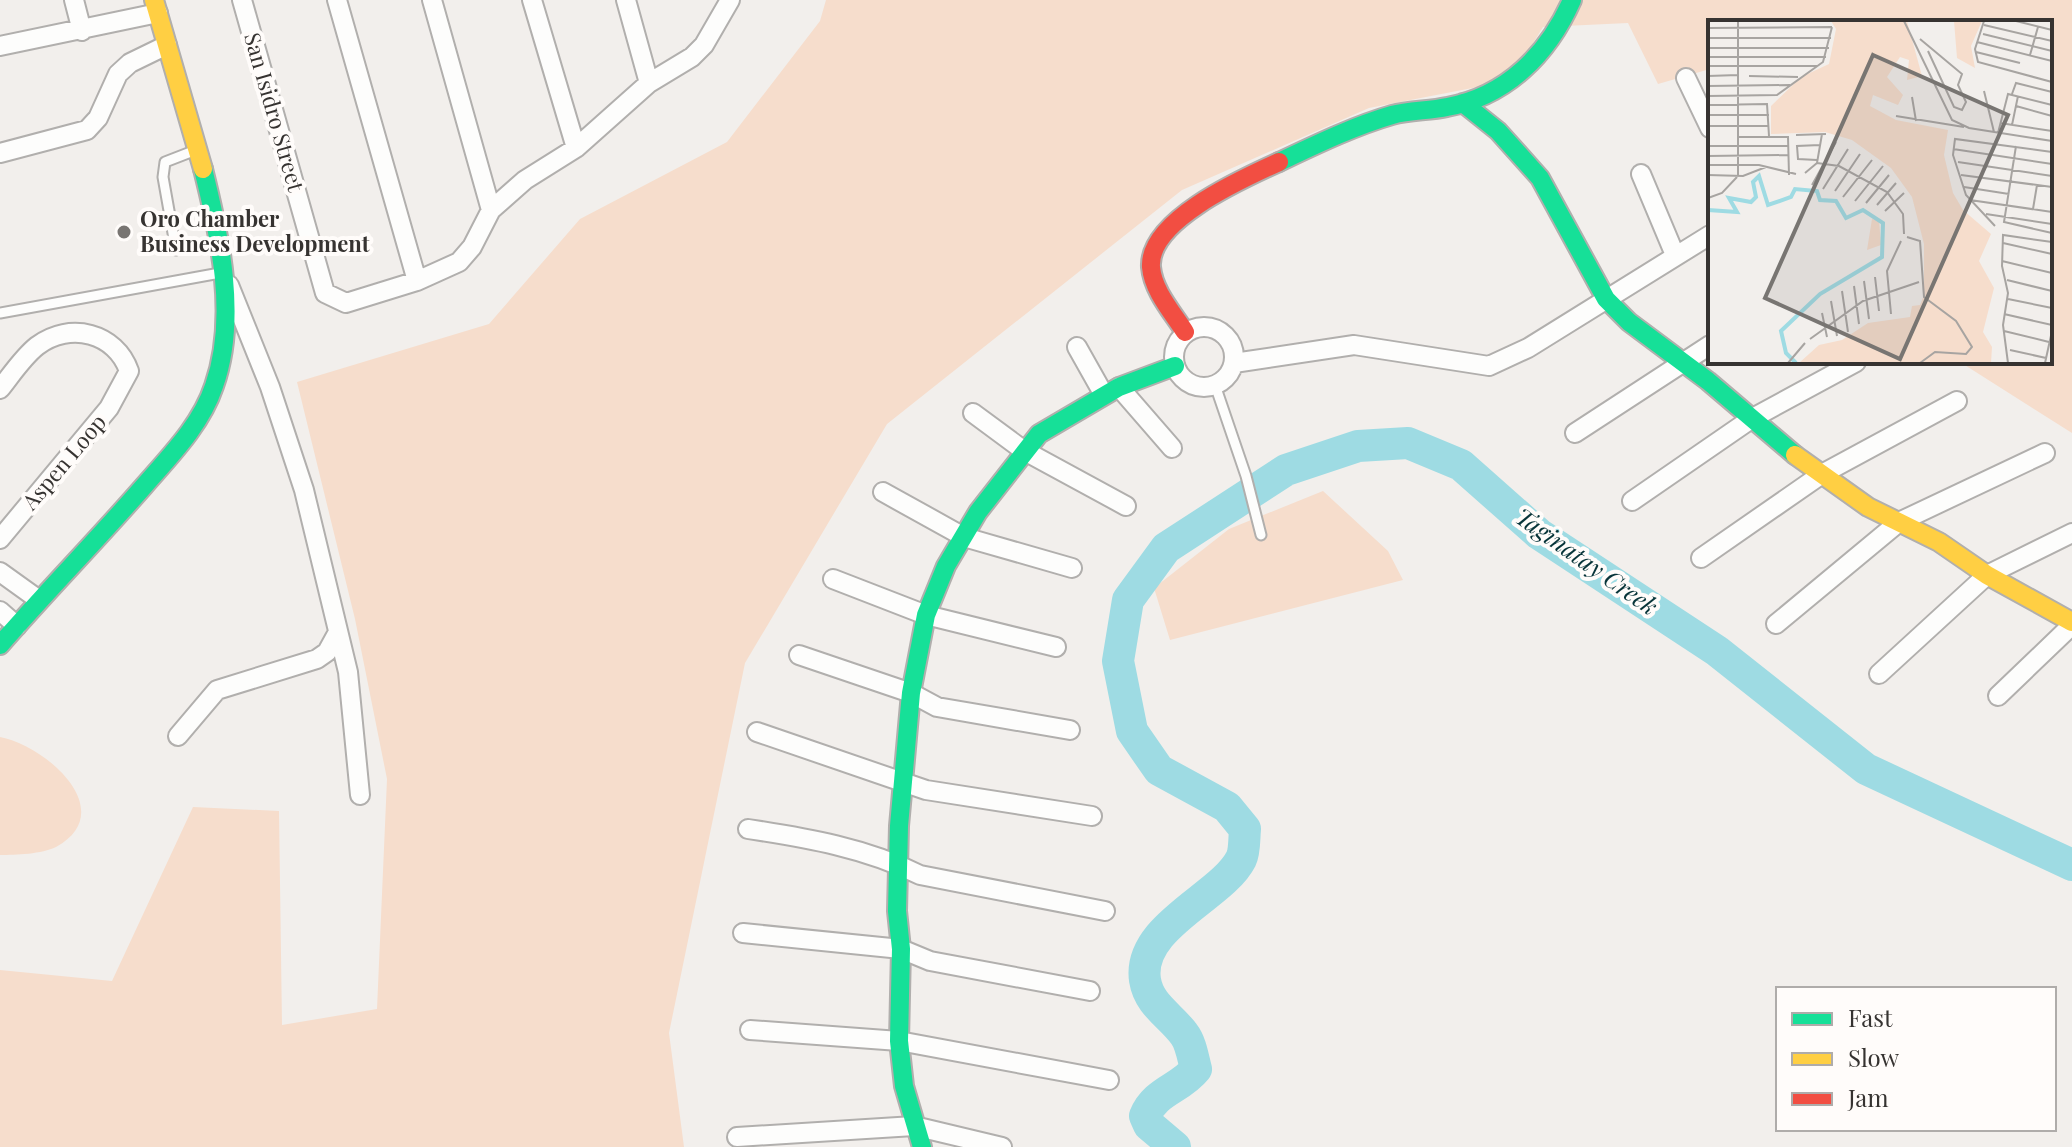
<svg xmlns="http://www.w3.org/2000/svg" width="2072" height="1147" font-family="'Playfair Display',serif">
  <style>
    .green { fill: #f6ddcc }
    .lines { fill: none; stroke-linecap: round; stroke-linejoin: round }
    .river { stroke: #9edbe3; stroke-width: 32 }
    .lane-casing { stroke: #b1afad; stroke-width: 13 }
    .street-casing { stroke: #b1afad; stroke-width: 22 }
    .fast-casing { stroke: #b1afad; stroke-width: 22 }
    .slow-casing { stroke: #b1afad; stroke-width: 22 }
    .jam-casing { stroke: #b1afad; stroke-width: 22 }
    .lane { stroke: #fdfdfc; stroke-width: 9 }
    .street { stroke: #fdfdfc; stroke-width: 18 }
    .fast { stroke: #16e098; stroke-width: 18 }
    .slow { stroke: #ffcf43; stroke-width: 18 }
    .jam { stroke: #f24e42; stroke-width: 18 }
    .poi-dot { fill: #787572; stroke: #fffcfa; stroke-width: 3 }
    .labels { text-anchor: middle; stroke-width: 8; stroke-linejoin: round; paint-order: stroke }
    .street-label { font-size: 22px; fill: #363331; stroke: #fffcfa }
    .poi-label { font-size: 22px; font-weight: bold; fill: #363331; stroke: #fffcfa; text-anchor: start }
    .water-label { font-size: 24px; font-style: italic; fill: #08353a; stroke: #fffcfa }
    .inset-river { fill: none; stroke: #9edbe3; stroke-width: 4 }
    .inset-road { fill: none; stroke: #a7a4a1; stroke-width: 2 }
    .view { fill: #787572; fill-opacity: 0.15; stroke: #787572; stroke-width: 4 }
    .inset-edge { fill: none; stroke: #363331; stroke-width: 4 }
  </style>
  <rect width="100%" height="100%" fill="#f2efec"/>
  <path class="green" d="M826,0H2072V433L1960,362H2050V22H1710V69L1658,84L1628,23L1543,27L1520,65L1488,85L1369,108L1182,190L887,424L745,663L669,1033L684,1147H0V970L112,981L193,807L279,811L282,1025L377,1009L387,779L355,619L297,382L489,324L580,219L727,142L820,21Z
    M1323,491L1388,551L1403,580L1170,640L1154,588L1229,529Z
    M0,737C45,745 121,811 56,847C42,854 16,855 0,855Z"/>
  <g class="lines">
    <path class="river" d="M1175,1147L1149,1125L1145,1116C1155,1091 1180,1089 1196,1069C1193,1058 1191,1043 1184,1034C1170,1015 1149,1005 1145,980C1137,926 1222,897 1241,859C1245,851 1244,838 1245,829L1227,807L1159,770L1132,731L1118,661L1128,600L1166,548L1286,470L1358,446L1408,443L1461,465L1539,534L1717,651L1866,769L2072,865"/>
    <defs>
      <path id="lane" d="M176,250L163,177L165,162L196,150
        M0,313L220,273
        M1215,385L1246,476L1261,535"/>
      <path id="street" d="M74,0L82,31
        M242,0L325,293L346,303L417,281L459,262L472,247L491,210L525,180L576,148L649,83L692,57L704,45L730,0
        M337,0L417,281
        M432,0L491,210
        M532,0L576,148
        M626,0L649,83
        M0,46L158,13
        M1686,78L1710,128
        M0,153L87,130L98,118L118,74L130,63L167,45
        M1641,174L1675,255
        M229,285L270,387L304,490L348,672L360,795
        M1174 357a30 30 0 1 1 60 0a30 30 0 1 1-60 0Z
        M1077,347L1104,395
        M1234,363L1354,345L1489,366L1528,348L1710,235
        M1119,387L1172,448
        M0,389C12,374 23,357 37,346C70,321 116,333 129,371L109,408L0,539
        M973,413L1023,450L1126,506
        M1575,433L1710,345
        M883,492L964,537L1072,568
        M1632,501L1751,419L1856,362
        M1701,558L1822,474L1957,401
        M0,572L39,600
        M833,579L926,615L1056,647
        M0,611L17,626
        M1776,624L1899,522L2045,453
        M799,655L911,693L937,707L1070,730
        M1879,674L1987,575L2072,533
        M1998,696L2072,625
        M757,732L926,790L1092,816
        M178,736L217,690L317,659L327,652L338,632
        M748,829C807,838 866,848 920,875L1105,911
        M743,933L901,949L930,961L1090,991
        M750,1030L899,1041L1109,1080
        M737,1137L914,1126L1002,1147"/>
      <path id="fast" d="M1463,103L1498,131L1540,178L1606,299L1629,322L1708,381L1795,455
        M1279,162C1315,145 1354,126 1392,115C1410,110 1429,111 1447,107C1507,96 1548,54 1572,0
        M0,645C47,591 97,540 144,486C170,456 201,425 214,386C238,318 220,237 203,169
        M922,1147L904,1086L899,1041L901,949L897,911L899,826L911,693L926,615L946,566L978,512L1039,434L1119,387L1175,366"/>
      <path id="slow" d="M154,0L203,169
        M1795,455L1868,507L1939,542L1987,575L2072,622"/>
      <path id="jam" d="M1185,332C1173,313 1153,291 1151,267C1148,220 1244,178 1279,162"/>
    </defs>
    <use href="#lane" class="lane-casing"/>
    <use href="#street" class="street-casing"/>
    <use href="#fast" class="fast-casing"/>
    <use href="#slow" class="slow-casing"/>
    <use href="#jam" class="jam-casing"/>
    <use href="#lane" class="lane"/>
    <use href="#street" class="street"/>
    <use href="#fast" class="fast"/>
    <use href="#slow" class="slow"/>
    <use href="#jam" class="jam"/>
  </g>
  <circle class="poi-dot" cx="124" cy="232" r="8"/>
  <g class="labels">
    <g class="street-label">
      <text transform="translate(274 112) rotate(74)" y="8">San Isidro Street</text>
      <text transform="translate(64 462) rotate(-50)" y="8">Aspen Loop</text>
    </g>
    <g class="poi-label">
      <text x="140" y="227">Oro Chamber<tspan x="140" dy="25">Business Development</tspan></text>
    </g>
    <g class="water-label">
      <text transform="translate(1586 562) rotate(35)" y="8">Taginatay Creek</text>
    </g>
  </g>
  <g transform="translate(1708 20)">
    <rect width="344" height="344" fill="#f2efec"/>
    <path d="M123,1H199L214,56L199,60L201,40L192,37L179,57L195,75L190,85L165,75L162,86L188,100L240,110L236,135L245,173L255,190L283,214L271,241L286,268L275,312L284,327L283,343H91L111,325L134,320L160,303L202,297L204,286L212,285L216,275V224L204,177L183,148L144,120L117,112L63,114V86L93,57L121,44L128,9ZM246,1H274L263,26L267,48L249,38ZM164,199L171,200L173,225L159,230Z" fill="#f6ddcc"/>
    <path class="inset-river" d="M0,190L29,192L21,178L43,182L48,177L45,162L51,156L60,185L83,177L87,169L109,171L112,180L128,181L138,198L155,190L175,203L174,237L112,274L73,311L78,333L88,343"/>
    <path class="inset-road" d="M30,1V157M196,1L244,100L261,108L344,121M276,1L267,29L270,42L344,62M308,1L344,10M276,5L344,21M0,8L124,7M275,14L344,31M0,18H123M212,19L254,54L250,65L258,82L254,90L246,87L220,31M269,22L344,41M0,28H121M268,32L312,43M322,35L330,7M0,37H118M0,46H110M0,56L30,55M41,56L90,57M0,66L82,65M276,71L286,112M304,74L308,63L344,72M0,76L69,75L115,42L124,7M204,77L208,101M0,85L59,84L61,116M308,86L344,96M0,95H61M188,96L256,107M292,103L344,111M304,105L310,76M0,106H61M290,113L300,74L344,85M88,115L118,114M30,117H80L81,155M0,126H81M308,126L296,202L344,213M245,129L344,144M0,136L81,135M109,140L90,139L89,126L112,125M250,142L344,156M109,143L131,146L179,172L195,194L196,214M0,145H51L88,154M97,153L109,143L114,114M0,155L35,156L58,147M253,155L344,167M104,165L128,122M256,167L301,174M115,169L140,129M127,171L152,134M135,177L164,140M0,178L14,173L29,157M262,180L344,192M147,181L175,146M158,183L181,155M169,185L188,163M325,189L329,165M177,191L196,173M278,194L344,204M287,206L258,175L245,135L247,119L344,132M199,217L212,221L216,277L248,301L264,327L258,334L227,332L212,343M295,223L344,234M294,241L344,253M167,257L171,291M299,260L344,271M156,261L161,299M146,266L151,304M134,271L140,312M300,279L344,288M123,281L129,316M114,293L119,317M183,294L179,251L193,221M296,294L344,305M296,311L341,322M102,319L155,281L211,262M302,330L338,338M80,343L97,323M300,343L295,305L300,273L294,246L295,215L344,222M337,343L344,311"/>
    <path class="view" d="M165,35L300,95L192,339L57,278Z"/>
    <rect width="344" height="344" class="inset-edge"/>
  </g>
  <rect x="1776" y="987" width="280" height="144" fill="#fffcfa" stroke="#afacaa" stroke-width="2"/>
  <rect x="1792" y="1013" width="40" height="12" fill="#16e098" stroke="#afacaa" stroke-width="2"/>
  <text x="1848" y="1027" font-size="24" fill="#363331">Fast</text>
  <rect x="1792" y="1053" width="40" height="12" fill="#ffcf43" stroke="#afacaa" stroke-width="2"/>
  <text x="1848" y="1067" font-size="24" fill="#363331">Slow</text>
  <rect x="1792" y="1093" width="40" height="12" fill="#f24e42" stroke="#afacaa" stroke-width="2"/>
  <text x="1848" y="1107" font-size="24" fill="#363331">Jam</text>
</svg>
